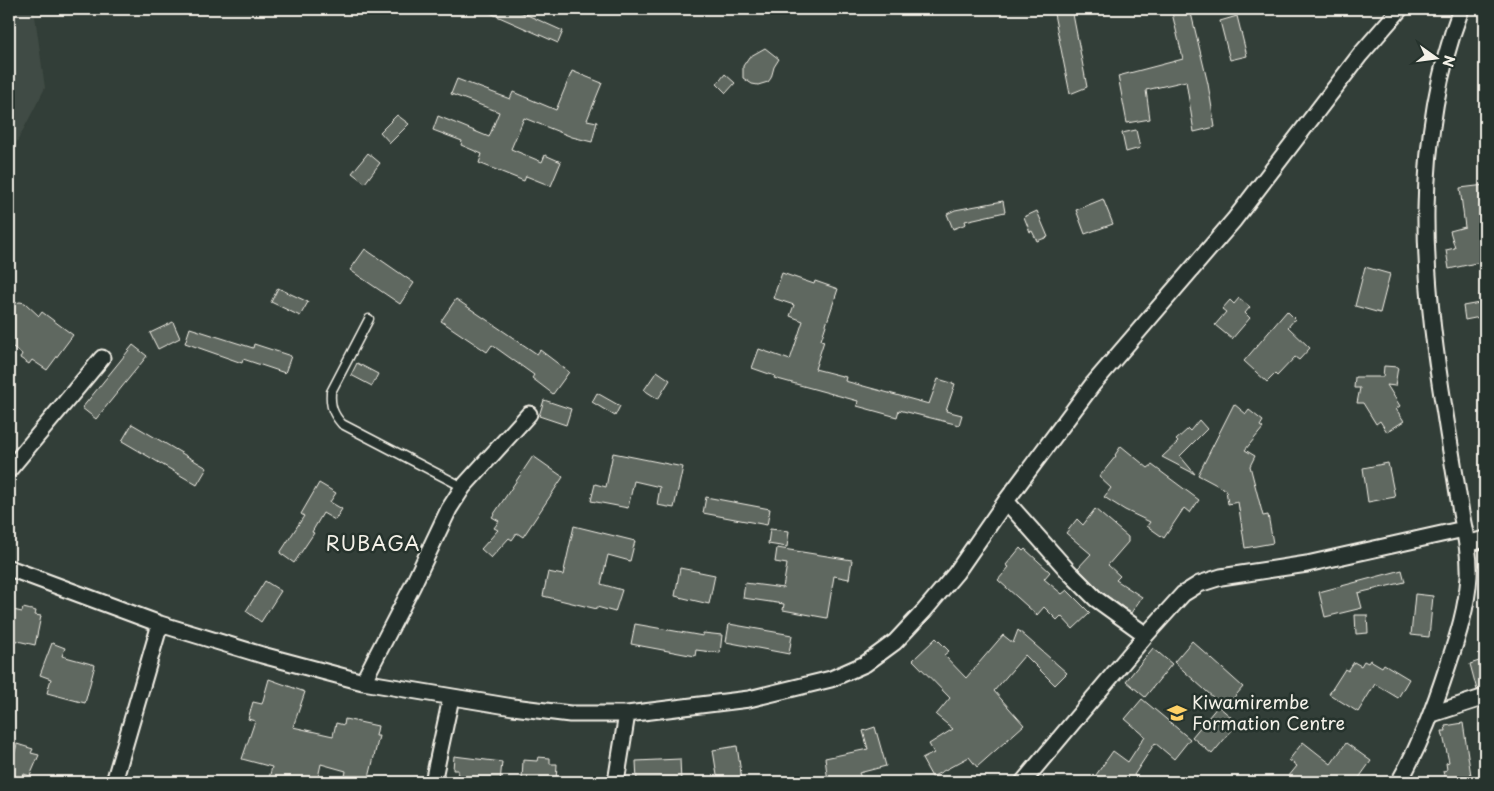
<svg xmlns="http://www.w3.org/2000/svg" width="1494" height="791" font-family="'Playpen Sans',sans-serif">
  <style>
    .built { fill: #404b44 }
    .building { fill: #5f6861; stroke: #f4f1e8 }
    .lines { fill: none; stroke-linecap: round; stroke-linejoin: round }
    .service-casing { stroke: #f4f1e8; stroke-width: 11 }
    .minor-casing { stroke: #f4f1e8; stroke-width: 19 }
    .service { stroke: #26332d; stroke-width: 8 }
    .minor { stroke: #26332d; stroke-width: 15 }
    .labels { text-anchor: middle; stroke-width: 5; stroke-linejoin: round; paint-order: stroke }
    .poi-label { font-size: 18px; fill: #f4f1e8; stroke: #26332d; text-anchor: start }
    .quarter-label { font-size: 20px; letter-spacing: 1px; fill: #f4f1e8; stroke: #26332d }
  </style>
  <rect width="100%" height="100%" fill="#323e38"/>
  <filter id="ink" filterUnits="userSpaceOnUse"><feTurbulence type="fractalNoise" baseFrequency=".02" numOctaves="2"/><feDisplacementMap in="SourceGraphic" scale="10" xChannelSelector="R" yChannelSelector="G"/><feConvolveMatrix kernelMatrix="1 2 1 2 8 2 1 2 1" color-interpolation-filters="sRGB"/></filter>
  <g filter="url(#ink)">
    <path class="built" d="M9,9H34L45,88L9,157Z"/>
    <path class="building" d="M481,9H514L563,31L558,43Z
      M1053,9H1072L1087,87L1070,94Z
      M1171,9H1190L1208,84L1215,127L1194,132L1186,81L1146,90L1150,119L1127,123L1118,76L1183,59Z
      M1237,16L1247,56L1230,60L1220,21Z
      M765,48L779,59L774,67L771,78L768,82L758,85L752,84L743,78V66L749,57Z
      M572,71L602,83L587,120L597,122L592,142L572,137L524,118L511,149L542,162L545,155L561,162L551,186L526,176L524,181L479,163L482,154L461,145L462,141L433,130L438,116L489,137L499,112L451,94L457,79L510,99L513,92L556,110Z
      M725,74L735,83L726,93L717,84Z
      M397,115L409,124L390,143L380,132Z
      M1136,130L1140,148L1126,152L1122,133Z
      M368,153L380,163L365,183L352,173Z
      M1485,185V261L1449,269L1446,250L1455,248L1450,231L1465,227L1460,188Z
      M1103,199L1113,224L1085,234L1076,210Z
      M1003,201L1005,212L965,221L966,224L953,229L947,214L955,210Z
      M1037,211L1048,237L1037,241L1032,231L1030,232L1024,217Z
      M365,249L414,283L400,304L350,270Z
      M1365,267L1390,274L1380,313L1355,306Z
      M782,273L814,284L815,281L838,289L821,340L824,341L815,369L846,377L845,381L929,404L938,379L955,384L946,411L962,415L959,425L899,410L897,417L857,406L858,401L774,378L775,376L752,368L759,349L790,360L803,321L790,316L794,305L773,298Z
      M278,288L308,302L300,316L271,302Z
      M1239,298L1250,307L1245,313L1250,318L1232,339L1215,325L1226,312L1222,309L1230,300L1234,304Z
      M456,299L537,354L540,350L569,372L553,394L532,378L534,375L492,345L487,352L441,321Z
      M20,302L25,303L39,316L42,312L73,335L47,370L32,360L29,364L20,358L22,354L9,344V307L15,303Z
      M1485,302V316L1465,320L1463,306Z
      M1287,311L1295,319L1288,327L1310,348L1299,360L1295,357L1277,376L1275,374L1267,382L1244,361Z
      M173,322L180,338L158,349L150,333Z
      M190,328L253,348L254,344L291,356L285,373L243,359L242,363L185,343Z
      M133,345L147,356L96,419L82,408Z
      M357,363L378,374L372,386L351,375Z
      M1384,366L1398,367L1395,386L1387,385L1400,406L1396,409L1404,421L1387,432L1380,421L1376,424L1363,403H1357L1360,388H1354L1355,377H1383Z
      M657,371L670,380L658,399L644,390Z
      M597,393L620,406L615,416L592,402Z
      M544,400L571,409L566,425L539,416Z
      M1234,404L1246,414L1249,410L1263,421L1260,426L1263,428L1245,450L1255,456L1250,466L1263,516L1268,515L1273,543L1245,548L1238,502L1228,504L1226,490L1198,475Z
      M1199,420L1207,429L1180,456L1195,474L1162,457L1178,442L1176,440L1188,429L1190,431Z
      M132,424L207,468L197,485L122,441Z
      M1121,446L1148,468L1152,465L1199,500L1190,513L1184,508L1164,538L1147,526L1150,522L1125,510L1104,497L1111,488L1099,477L1116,456L1115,455Z
      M613,453L683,467L674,508L657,505L660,487L634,481L628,508L591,501L595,484L606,487Z
      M533,456L563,477L523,537L517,533L512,540L509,538L491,558L481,549L498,530L494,528L499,521L492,517Z
      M1388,463L1395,497L1368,502L1363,468Z
      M319,483L336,493L330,502L342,509L335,520L323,513L312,532L314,533L294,563L280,553L304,516L301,514Z
      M706,497L770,509L767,525L703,513Z
      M1095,509L1128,537V542L1108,565L1120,576L1116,580L1142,597L1131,613L1102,592L1078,568L1091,554L1066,533L1077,519L1083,525Z
      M574,526L635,541L630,561L608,555L601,584L622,590L615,612L597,607V609L543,596L548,572L563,575Z
      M770,529L789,531L787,547L768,544Z
      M777,548L852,560L849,579L834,576L827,618L783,610L784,604L743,598L745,583L783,588L787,564L775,562Z
      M1020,548L1023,551L1025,549L1050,572L1044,579L1062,594L1067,590L1090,613L1073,629L1061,616L1057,620L1044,607L1037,615L998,580L1009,567L1006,565Z
      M680,568L715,575L709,604L675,596Z
      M1402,570L1405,582L1358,593L1362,608L1325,617L1319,592Z
      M265,581L281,591L261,622L246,611Z
      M1415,594L1433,596L1429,637L1411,635Z
      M23,608L36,611L35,615L41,616L35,645L9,639V609L22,612Z
      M1355,615H1367L1368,633L1356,634Z
      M635,624L703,636V633L722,635L720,653L696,650L695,656L631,644Z
      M729,624L792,635L789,654L726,642Z
      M1018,630L1067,673L1055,685L1025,655L994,691L1024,725L977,767L969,757L932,777L922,759L934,753L929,744L953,729L936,715L950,698L913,660L936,638L949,651L944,655L966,678L1003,635L1013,643Z
      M1192,641L1243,687L1225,708L1174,662Z
      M52,643L65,648L62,656L95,665L85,703L47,693L51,679L40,675Z
      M1153,648L1172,664L1145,697L1126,681Z
      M1485,659V688L1477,690L1470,664Z
      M1370,660L1382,667L1384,664L1409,679L1398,698L1375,684L1358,712L1329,694L1345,669L1348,671L1354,662L1361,666L1364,661L1368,663Z
      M269,679L305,692L293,727L333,736L336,723L344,725L345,719L378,726L376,736H379L368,782H344L346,771L321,764L317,782H268L272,767L242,759L255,721L248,719L253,702L262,704Z
      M1142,699L1190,739L1174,759L1155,743L1134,775L1143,782H1091L1113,751L1128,762L1145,736L1125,719Z
      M1218,706L1238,723L1212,754L1192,737Z
      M1463,723L1472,782H1445L1443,771L1447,770L1446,763L1449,762L1442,731H1446L1445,726Z
      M875,727L886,766L859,773L863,782H828L825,758L868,749L863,731Z
      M1303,742L1331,764L1346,743L1371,761L1356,782H1284L1297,766L1289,760Z
      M17,744L33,749L31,753L39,755L30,776L24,774L23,779L9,774Z
      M737,746L742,780L718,782L713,750Z
      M454,756L502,762L500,782H457L458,770H453Z
      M538,757L550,758V764H557L556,782L522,780L523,760L537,761Z
      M680,759L681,782H637L636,761Z"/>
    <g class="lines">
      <defs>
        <path id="service" d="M369,319L331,392C330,406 333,414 342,424L463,487"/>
        <path id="minor" d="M9,470L102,358
          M1006,501L1069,572L1096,599L1146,635
          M1467,544L1485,539
          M9,568L160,624L262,655L363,682L513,707L570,714H627L749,699L831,679L865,664L895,642L924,611L956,573L1006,501L1093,384L1234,220L1360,55L1400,9
          M363,682L412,587L449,509L463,487L529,414
          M1432,714L1485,697
          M114,782L160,624
          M433,782L451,698
          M616,782L627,714
          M1023,782L1146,635L1183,594L1199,584L1221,577L1307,564L1464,529
          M1399,782C1421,743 1434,708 1448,665C1458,636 1467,607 1469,576C1470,555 1465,533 1461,513C1456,480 1450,447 1445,414C1422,278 1412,141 1461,9"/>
      </defs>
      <use href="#service" class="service-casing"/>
      <use href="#minor" class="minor-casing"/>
      <use href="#service" class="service"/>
      <use href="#minor" class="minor"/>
    </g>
  </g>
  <defs>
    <symbol id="school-bare" viewBox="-9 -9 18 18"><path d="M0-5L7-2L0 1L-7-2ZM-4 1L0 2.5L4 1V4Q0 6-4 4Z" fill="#ffd166" stroke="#26332d" stroke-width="2.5" paint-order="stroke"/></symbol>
  </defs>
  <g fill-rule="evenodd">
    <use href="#school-bare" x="1163" y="699" width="28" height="28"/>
  </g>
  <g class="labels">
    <g class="poi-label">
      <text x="1192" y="709">Kiwamirembe<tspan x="1192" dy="21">Formation Centre</tspan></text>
    </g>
    <g class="quarter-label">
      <text x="373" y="551">RUBAGA</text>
    </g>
  </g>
  <rect width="1494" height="791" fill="none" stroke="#26332d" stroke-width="30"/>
  <rect x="15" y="15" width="1464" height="761" fill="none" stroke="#f4f1e8" stroke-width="2" filter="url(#ink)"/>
  <g transform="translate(1436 58) rotate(104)" stroke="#26332d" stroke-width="4" paint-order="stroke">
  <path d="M0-4L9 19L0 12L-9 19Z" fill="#f4f1e8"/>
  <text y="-8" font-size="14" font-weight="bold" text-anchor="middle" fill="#f4f1e8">N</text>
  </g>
</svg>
